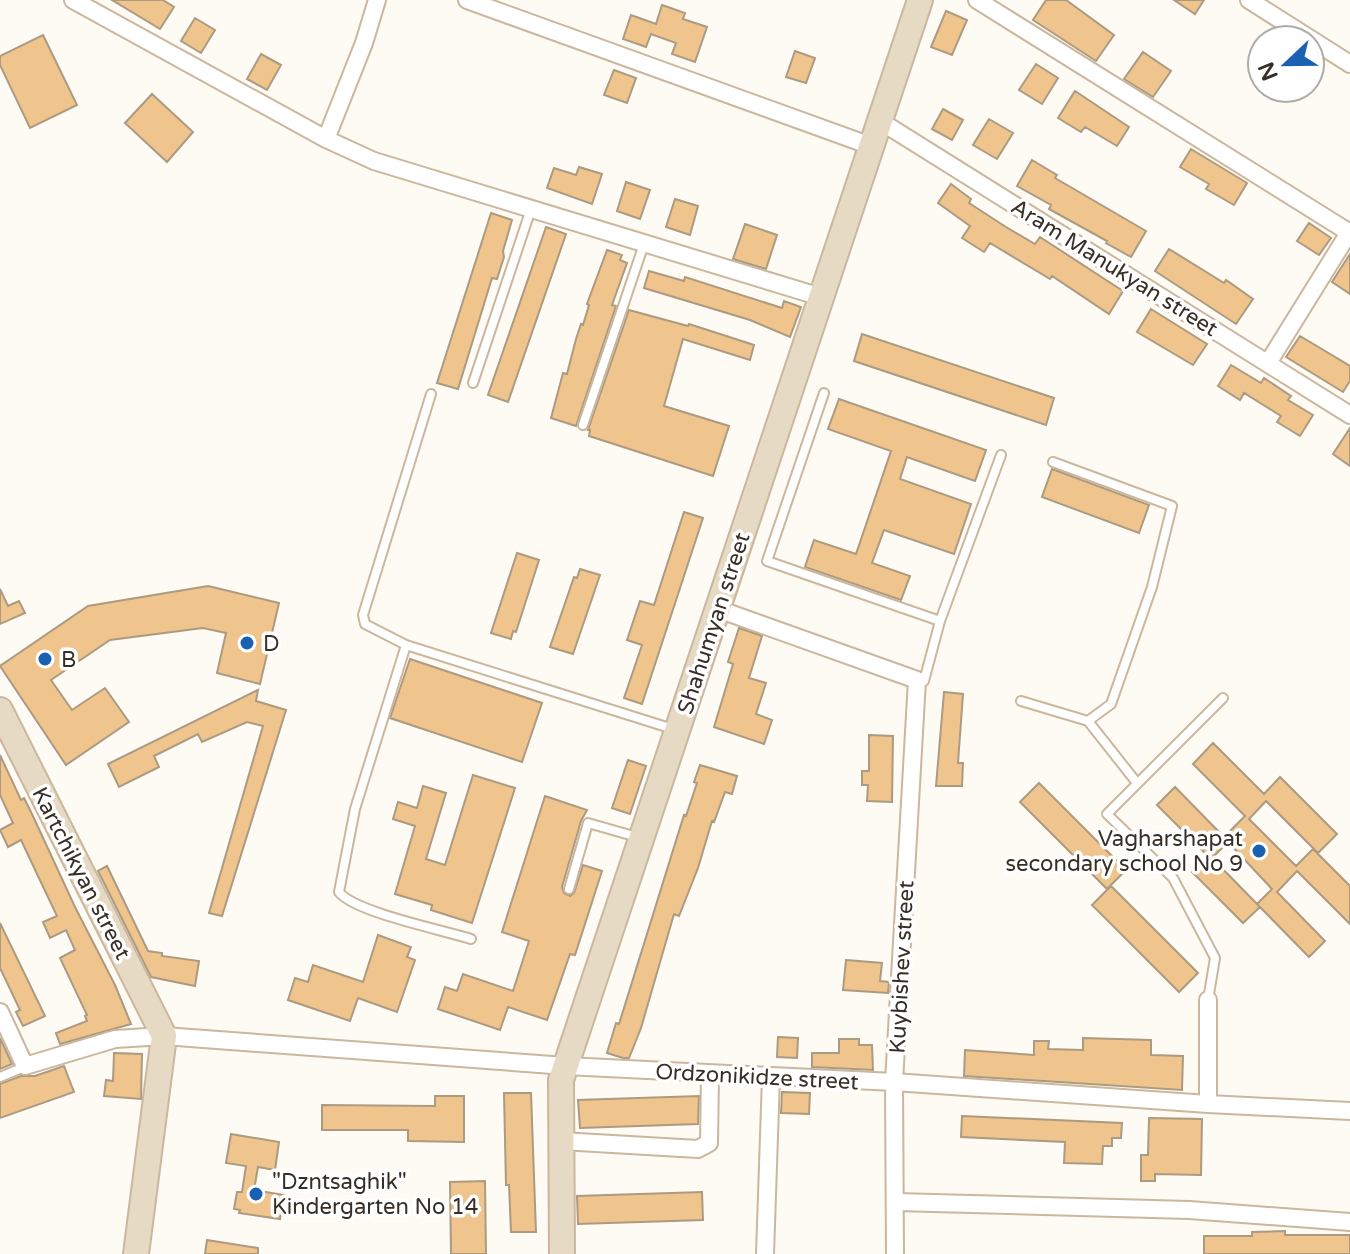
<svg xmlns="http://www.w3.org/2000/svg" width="1350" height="1254" font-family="'Varela Round',sans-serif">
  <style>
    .building { fill: #efc58d; stroke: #ac9a81; stroke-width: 2 }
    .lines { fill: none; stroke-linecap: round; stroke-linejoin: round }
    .lane-casing { stroke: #cab79d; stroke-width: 12 }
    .street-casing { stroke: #cab79d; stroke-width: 20 }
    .secondary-casing { stroke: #cab79d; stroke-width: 28 }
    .lane { stroke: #fff; stroke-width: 8 }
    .street { stroke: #fff; stroke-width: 16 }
    .secondary { stroke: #e7dac5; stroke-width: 24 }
    .poi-dot { fill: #1b61b1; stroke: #fff; stroke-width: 3 }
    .labels { text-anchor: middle; stroke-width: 7; stroke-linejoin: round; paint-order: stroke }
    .street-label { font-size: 22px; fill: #372f25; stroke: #fff }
    .poi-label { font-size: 22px; fill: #372f25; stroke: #fff; text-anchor: start }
  </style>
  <rect width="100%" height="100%" fill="#fefaf4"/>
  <path class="building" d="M112,0H163L174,7L160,29Z
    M1046,0H1066L1114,35L1096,61L1033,20Z
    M1174,0H1204L1195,14Z
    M662,5L685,13L683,19L707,27L695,62L672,54L676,43L651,34L646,47L623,39L631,15L656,24Z
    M946,11L967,20L952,55L931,47Z
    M195,18L215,30L201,53L181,41Z
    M43,35L77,105L30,128L0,65V56Z
    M795,51L815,58L806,83L786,77Z
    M1143,52L1171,71L1153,97L1124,79Z
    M261,54L281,65L267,90L247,79Z
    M1036,64L1058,78L1042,104L1019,90Z
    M614,70L636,78L627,103L604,95Z
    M1075,91L1129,127L1117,146L1085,127L1081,132L1058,118Z
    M152,94L193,132L167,162L125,123Z
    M943,109L963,120L952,140L932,129Z
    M989,119L1013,133L997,159L973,145Z
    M1191,149L1247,183L1234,205L1206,189L1209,184L1180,167Z
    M1032,160L1057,175L1055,178L1146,231L1131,257L1106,243L1107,241L1049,209L1051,205L1017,186Z
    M579,167L602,174L592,204L547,188L554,168L576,175Z
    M626,182L650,190L640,219L617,211Z
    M951,184L971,199L969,203L1006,227L1035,244L1040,237L1123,291L1109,314L1052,276L1050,279L990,243L984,252L962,238L970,226L938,203Z
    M675,199L698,206L690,235L666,227Z
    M491,213L512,220L503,251L504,257L497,279L492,278L458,389L437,383Z
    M1309,223L1331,238L1319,255L1297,241Z
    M745,224L777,235L766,269L733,259Z
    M546,227L566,234L508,402L488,395Z
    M1169,249L1224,283L1226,280L1253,299L1236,324L1155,271Z
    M607,250L622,255L620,260L627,263L612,305L616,306L576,426L551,418L563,373L567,374L576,339L581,324L583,325L589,305L587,304Z
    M1350,254V294L1332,282Z
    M649,271L684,281L685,277L782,308L784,301L801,307L790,337L750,320L644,288Z
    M1151,309L1207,344L1193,365L1137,332Z
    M629,310L688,326L689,324L754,345L750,360L683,339L664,406L729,426L713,476L589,436L590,430H588Z
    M862,334L1054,398L1046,425L854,361Z
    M1300,336L1350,366V381L1343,392L1286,357Z
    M1231,365L1261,383L1264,378L1291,396L1288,400L1313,415L1300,436L1277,422L1281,416L1244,393L1240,400L1218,386Z
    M839,399L986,450L975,481L907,457L900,479L971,504L954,554L884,530L872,563L910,576L901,600L805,567L814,540L856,554L891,451L828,429Z
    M1350,428V466L1333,454Z
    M1052,469L1149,505L1139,533L1042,497Z
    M684,512L703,518L642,704L624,698L642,645L627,640L640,601L654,605Z
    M517,553L539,560L516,632L513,631L511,639L491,633Z
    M580,569L600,575L573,654L550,647L574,577L577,578Z
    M208,586L279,603L260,684L217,673L226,633L203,628L110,640L51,680L72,710L105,688L129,722L66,765L0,666L88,606Z
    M0,589L8,606L19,601L25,613L0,624Z
    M739,628L762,636L749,678L766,683L756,714L772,720L764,744L714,727L733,664L728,662Z
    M410,659L542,703L522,762L390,718Z
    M258,690L256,701L286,710L222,916L209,913L263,726L247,722L202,742L198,734L154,756L159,767L119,787L108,764Z
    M944,692L963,694L958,763H963L962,786H936Z
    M869,735L893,736L892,802L867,801L868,785H862V771H869Z
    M1213,743L1264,794L1280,777L1337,834L1318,853L1266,801L1249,819L1296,866L1313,849L1350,886V924L1297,871L1277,892L1325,941L1309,957L1257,904L1272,889L1228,842L1212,858L1260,907L1243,923L1192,872L1208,856L1157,805L1175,787L1224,837L1245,816L1193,764Z
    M0,755L21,800L24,798L32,814L75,907L115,985L131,1024L60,1044L56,1033L87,1021L85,1016L87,1015L60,958L75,950L66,930L50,938L43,922L57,916L38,876L21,840L8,847L0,830L13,823L0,795Z
    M628,760L646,766L630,814L612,808Z
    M700,765L737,776L732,794L725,792L714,822L712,821L698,868L679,916L674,914L641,1028L629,1058H623L607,1053L616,1023L619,1024L684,815L686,816L697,783L694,782Z
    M473,775L515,788L472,923L431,910L432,905L395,894L415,826L393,819L398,802L417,808L423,786L446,793L426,859L445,865Z
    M1039,783L1126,870L1107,889L1020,802Z
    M545,796L587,810L581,821L562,887L564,893L570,896L574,893L583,865L602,871L575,955L570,954L547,1020L508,1007L500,1030L438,1009L445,987L457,991L463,974L513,991L529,941L502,932Z
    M107,866L148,951L162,953V956L199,961L195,986L151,977L98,871Z
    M1111,886L1198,973L1179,992L1092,905Z
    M0,923L45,1016L23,1026L16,1012L20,1010L0,968Z
    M378,935L411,947L407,957L415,960L397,1012L358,998L350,1021L288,1000L295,978L308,982L313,965L363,982Z
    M846,960L882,963L880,981L889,982L888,993L843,990Z
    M778,1037L798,1038L797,1058L777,1057Z
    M0,1038L12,1064L0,1069Z
    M1083,1038L1151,1040V1055L1183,1056L1182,1090L964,1076L965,1050L1034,1055V1041H1049L1048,1049L1083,1050Z
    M839,1039H859V1045H872L873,1070L812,1067V1053H839Z
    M114,1053L142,1054L141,1099L104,1096L106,1080L113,1081Z
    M64,1066L74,1092L0,1118V1084L21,1076H35Z
    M782,1092L810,1093L809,1114L781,1113Z
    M504,1093H531L536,1232H511L509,1185H506Z
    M435,1096H464V1142L408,1141V1130H322V1105L435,1106Z
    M699,1096L698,1124L580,1128L578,1100Z
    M962,1116L1122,1123L1121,1138H1112V1146H1103L1102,1164L1064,1163L1065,1142L961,1137Z
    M1149,1118L1202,1119L1201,1175L1155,1174V1181H1141V1155H1148Z
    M231,1134L279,1142L275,1170L258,1167L254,1190L284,1195L280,1219L239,1213L240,1210L234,1209L237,1192H242L246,1166L226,1163Z
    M485,1181L486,1254H451L450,1182Z
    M702,1192L703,1220L578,1224L577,1196Z
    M1285,1231V1235H1350V1254H1204V1236H1252V1232Z
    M207,1240L258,1248V1254H205Z"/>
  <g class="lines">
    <defs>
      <path id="lane" d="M473,383L531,209
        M824,393L767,561L940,621
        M431,394L363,615L365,624L406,645L673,729
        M583,425L644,244
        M1053,462L1172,506L1152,587L1111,704L1088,721
        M406,645L355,809L339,892C354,912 443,930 471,939
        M924,681L940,621L1001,455
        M1021,701L1088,721L1137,783
        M569,889L588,823L637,837
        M1208,1000L1215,958L1173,878L1107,814L1223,698
        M0,1077L24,1067"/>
      <path id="street" d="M73,0L326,139L374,161L821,297
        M467,0L871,146
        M977,0L1350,233
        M1249,0L1350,64
        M880,121L1350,415
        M326,139L364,43L377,0
        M1268,363L1350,231
        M718,609L917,680L894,1082L895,1254
        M1208,1000V1104
        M0,1012L25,1066L115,1039L164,1036L566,1066L894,1082L1208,1104L1350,1111
        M561,1141L698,1149L709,1143L710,1074
        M896,1202L1189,1210L1350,1222
        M765,1254L771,1077"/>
      <path id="secondary" d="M0,710L164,1036L136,1254
        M562,1254L561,1080L920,0"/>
    </defs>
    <use href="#lane" class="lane-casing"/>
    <use href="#street" class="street-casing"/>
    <use href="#secondary" class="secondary-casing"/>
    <use href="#lane" class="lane"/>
    <use href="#street" class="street"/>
    <use href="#secondary" class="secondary"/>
  </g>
  <g class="poi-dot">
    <circle cx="247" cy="643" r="8"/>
    <circle cx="45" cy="659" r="8"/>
    <circle cx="1259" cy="851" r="8"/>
    <circle cx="256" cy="1194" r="8"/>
  </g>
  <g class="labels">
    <g class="street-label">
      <text transform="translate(1115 267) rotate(32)" y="8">Aram Manukyan street</text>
      <text transform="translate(713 623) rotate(-72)" y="8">Shahumyan street</text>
      <text transform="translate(82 873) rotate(63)" y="8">Kartchikyan street</text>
      <text transform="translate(901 967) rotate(-87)" y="8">Kuybishev street</text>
      <text transform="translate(757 1076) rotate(3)" y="8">Ordzonikidze street</text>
    </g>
    <g class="poi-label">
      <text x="263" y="651">D</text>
      <text x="61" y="667">B</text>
      <text x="1243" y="846" text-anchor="end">Vagharshapat<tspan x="1243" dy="25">secondary school No 9</tspan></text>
      <text x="272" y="1189">"Dzntsaghik"<tspan x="272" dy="25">Kindergarten No 14</tspan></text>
    </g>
  </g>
  <g transform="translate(1286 64) rotate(248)"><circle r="38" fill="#ffffff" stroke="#afaca8" stroke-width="2"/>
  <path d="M0-6L14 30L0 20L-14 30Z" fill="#1b61b1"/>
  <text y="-12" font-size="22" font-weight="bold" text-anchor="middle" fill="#372f25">N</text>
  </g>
</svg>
